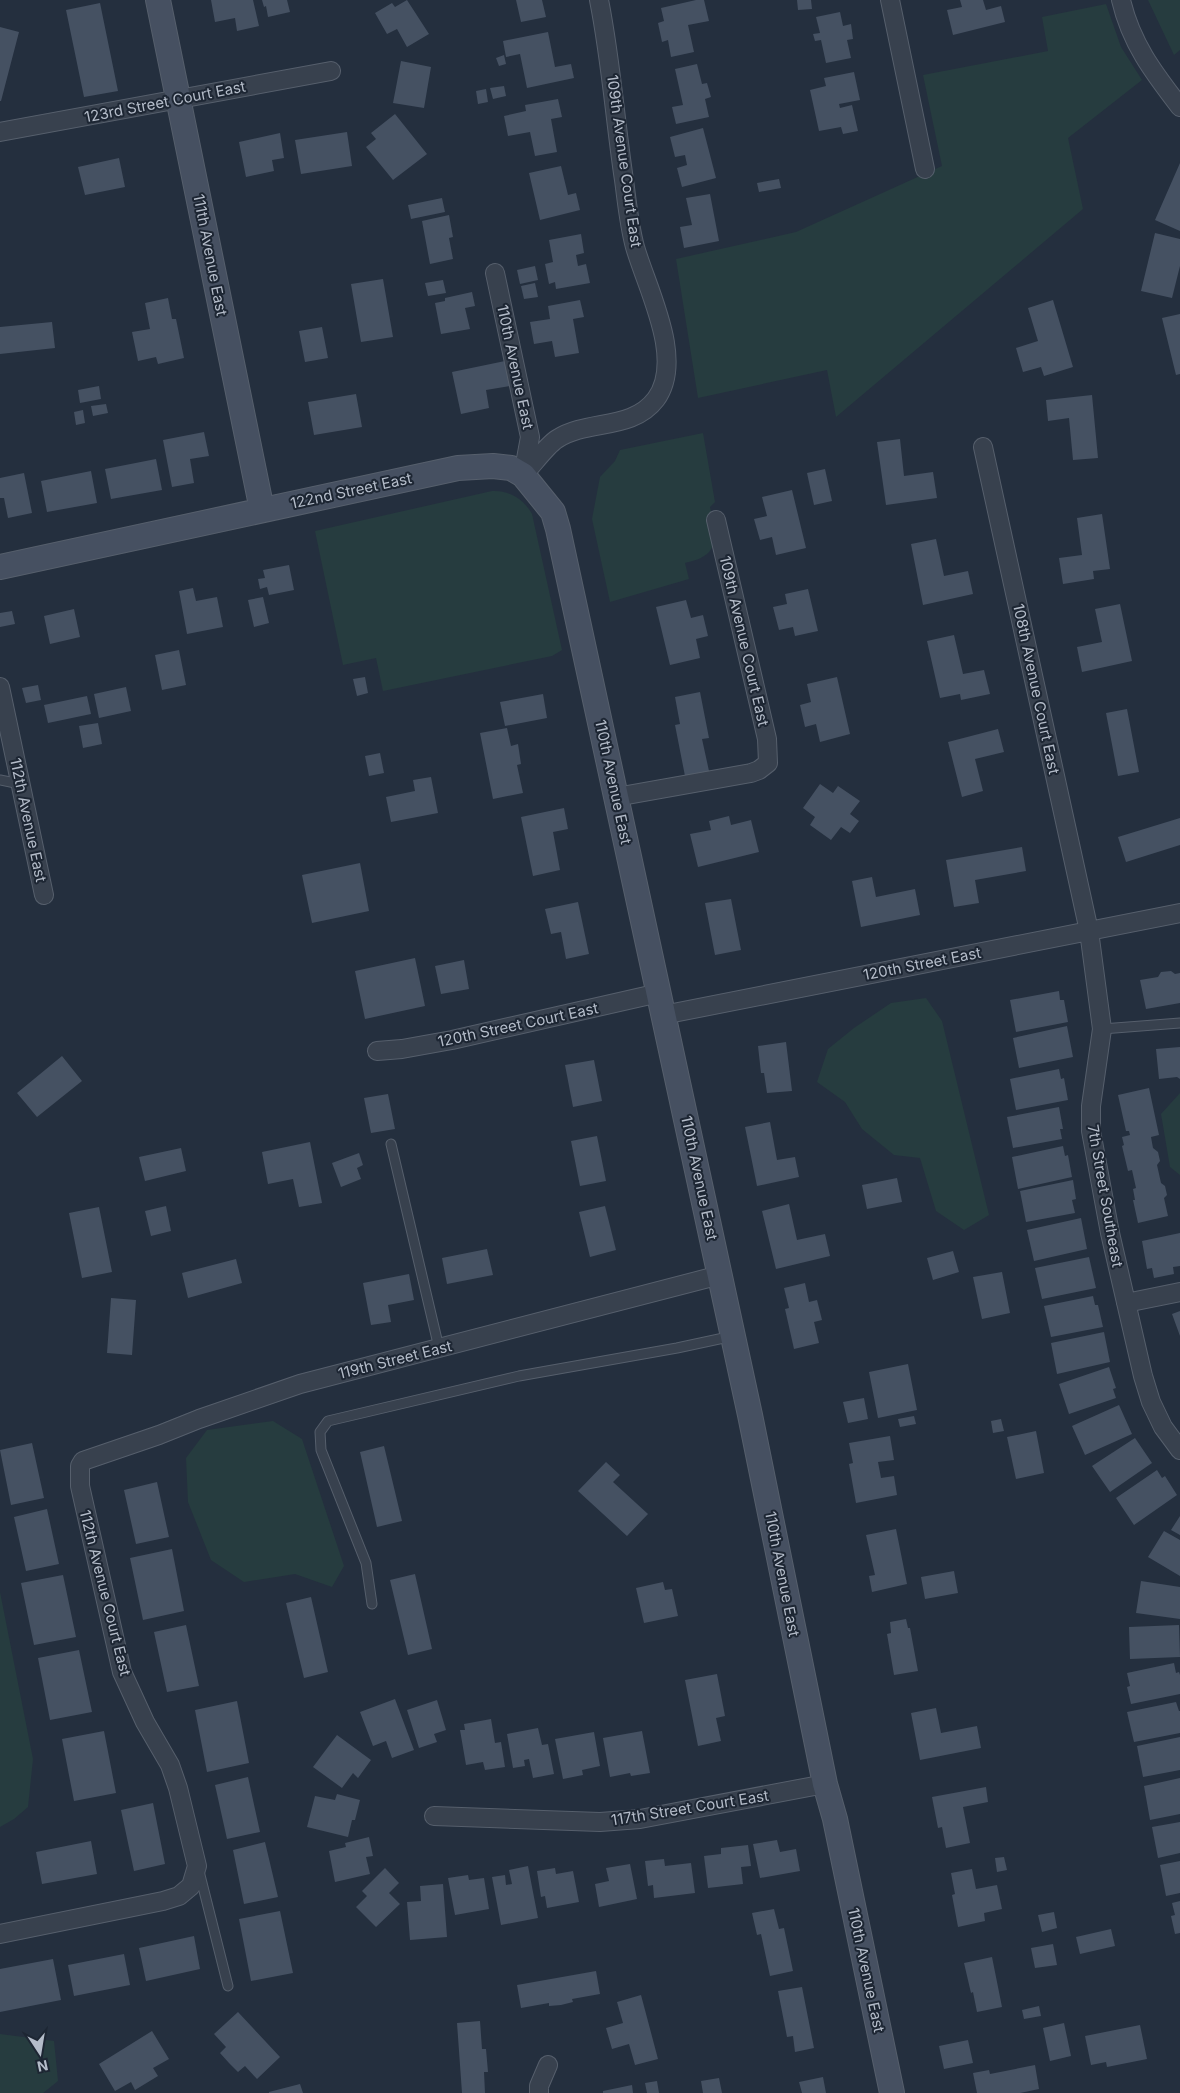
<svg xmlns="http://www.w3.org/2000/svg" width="1180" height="2093" font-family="Inter,sans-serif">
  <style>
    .green { fill: #263c3f }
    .building { fill: #455162 }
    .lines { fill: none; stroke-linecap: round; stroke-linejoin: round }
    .lane-casing { stroke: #565f6c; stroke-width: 11 }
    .street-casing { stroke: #565f6c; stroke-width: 20 }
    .secondary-casing { stroke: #565f6c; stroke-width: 26 }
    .lane { stroke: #38414e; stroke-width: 9 }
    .street { stroke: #38414e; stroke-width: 18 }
    .secondary { stroke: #465061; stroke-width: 24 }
    .labels { text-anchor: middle; stroke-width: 4; stroke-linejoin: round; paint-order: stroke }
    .street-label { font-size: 15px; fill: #b4bcc9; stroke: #1d2633 }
  </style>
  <rect width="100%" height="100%" fill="#242f3e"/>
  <path class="green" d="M1148,0H1180V50L1174,55Z
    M1106,4L1121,47L1142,80L1068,138L1083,209L836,417L827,370L698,398L676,259L796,232L942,166L923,75L1048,51L1042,17Z
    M703,433L715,502L710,507C713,522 721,546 704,556C699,560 691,561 685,563L689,579L610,602L592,519L600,477L615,461L620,450Z
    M492,491C509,490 524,499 532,514L562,650L552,656L383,691L376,658L343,665L315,531Z
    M926,998L942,1021L989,1215L964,1230L936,1211L920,1158L894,1155L862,1129L845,1102L817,1082L828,1049L854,1028L891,1003Z
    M1180,1093V1175L1170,1167L1161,1114Z
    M273,1421L302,1439L344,1566L332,1587L295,1574L244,1582L211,1560L188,1502L186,1458L207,1430Z
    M0,1592L33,1759L28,1807L14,1819L0,1827Z
    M0,2034L54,2041L58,2081L43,2093H0Z"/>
  <path class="building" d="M211,0H253L259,26L237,31L235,18L215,22Z
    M262,0H287L290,12L268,17L266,6L264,7Z
    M407,0L429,34L407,47L397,29L387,34L375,13L392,3L395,7Z
    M516,0H542L546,17L521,22Z
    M696,0H704L709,21L688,25L694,52L671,57L668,40L662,42L658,23L664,21L661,8Z
    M797,0H811L812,9L798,10Z
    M960,0H983L986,10L1001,6L1005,22L953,35L947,10L962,7Z
    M100,3L118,91L84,97L66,10Z
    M840,12L843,26L851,24L853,39L847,40L851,58L826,63L821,40L815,41L813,34L820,33L816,17Z
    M0,27L19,32L1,101H0Z
    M548,32L555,67L571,64L574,78L527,88L520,54L506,57L503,41Z
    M504,55L506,64L499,66L496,58Z
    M401,61L431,67L424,108L393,103Z
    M697,64L702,84L707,83L711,97L705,99L709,117L676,124L672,107L683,105L675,69Z
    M854,72L860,100L839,104L840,108L852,105L858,131L843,134L841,127L819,131L810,90L826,86L824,78Z
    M504,86L506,96L493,99L490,88Z
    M486,89L488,102L478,104L476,91Z
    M558,99L562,117L551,119L557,152L535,156L530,132L508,136L504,116L526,111L525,105Z
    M395,114L427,154L393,180L366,147L376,139L371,133Z
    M703,128L716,178L682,187L677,168L687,165L685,155L675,157L670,137Z
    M347,132L352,166L301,174L295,140Z
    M280,133L284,158L272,160L274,171L246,177L239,142Z
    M119,158L125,187L85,195L78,167Z
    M1180,163V231L1155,220Z
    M561,166L568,195L576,193L580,210L540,220L529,173Z
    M779,179L781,188L759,192L757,183Z
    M710,194L719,241L684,248L680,227L692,225L686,198Z
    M442,198L445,212L411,219L408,205Z
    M449,215L453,237L449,238L453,259L430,264L422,221Z
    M1155,233L1180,239V266L1172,298L1141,291Z
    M581,234L584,253L576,255L578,266L586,264L590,283L556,289L555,282L549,284L545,264L553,262L549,240Z
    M535,266L538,280L520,284L517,270Z
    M383,279L393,337L361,342L351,284Z
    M443,280L446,293L428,296L425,283Z
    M535,283L538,297L524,299L521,286Z
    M472,292L475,306L465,308L470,329L441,334L435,303L445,301V298Z
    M168,298L172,319H176L184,358L158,364L156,357L138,361L132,332L150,329L145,303Z
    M580,300L584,317L573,319L579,353L555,357L552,341L534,344L530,322L550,319L548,306Z
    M1053,300L1073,367L1044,376L1041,367L1023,372L1016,348L1038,341L1028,308Z
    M1180,314V374L1176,375L1162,318Z
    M52,322L55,348L0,354V327Z
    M322,327L328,358L305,362L299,331Z
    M505,361L510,386L486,390L489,408L461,414L452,372Z
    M99,386L101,399L80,403L78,390Z
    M356,394L362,427L314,435L308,402Z
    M1092,395L1098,458L1073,460L1069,418L1048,421L1046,400Z
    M106,404L108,413L93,416L91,406Z
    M83,410L85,423L76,425L74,412Z
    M204,432L209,456L190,459L194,483L172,487L163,440Z
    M900,439L904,476L933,472L937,498L886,505L877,442Z
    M156,459L162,490L111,499L105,469Z
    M825,469L832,501L814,505L807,473Z
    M91,471L97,503L47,512L41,481Z
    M24,473L32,513L8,518L4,498H0V478Z
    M792,490L806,548L776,555L772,537L760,540L754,519L767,516L762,497Z
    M1102,514L1110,569L1093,571L1094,579L1063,584L1059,558L1082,555L1077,518Z
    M936,539L944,576L968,571L973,594L923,605L911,544Z
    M289,565L294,590L269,595L267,587L260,589L258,579L265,578L263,570Z
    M193,588L196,601L217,597L223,627L187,634L179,591Z
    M808,589L818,631L795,636L793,627L779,630L773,607L787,604L785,594Z
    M263,597L269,623L254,627L248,600Z
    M686,600L691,618L703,615L708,636L696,639L700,658L670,665L656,607Z
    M1120,604L1132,661L1082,672L1077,647L1102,642L1095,609Z
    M74,609L80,637L50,644L44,616Z
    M12,611L15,624L0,627V613Z
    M954,635L963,674L984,670L990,694L961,700L960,694L940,698L927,641Z
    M179,650L186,685L162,690L155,655Z
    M365,677L368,693L357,696L353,679Z
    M837,677L850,734L820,742L816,724L805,727L800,705L811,702L807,684Z
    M38,685L41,700L26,703L22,688Z
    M126,687L131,711L99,718L94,694Z
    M700,692L709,738L702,739L709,771L685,776L675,725L680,724L675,697Z
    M543,694L547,718L505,726L500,702Z
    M87,696L91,714L48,723L44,705Z
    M1127,709L1139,772L1118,776L1106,713Z
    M98,723L102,744L83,748L79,726Z
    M507,728L511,746L518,744L521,764L517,765L523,793L493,799L480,733Z
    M998,729L1004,752L975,759L983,791L962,797L948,742Z
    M380,753L384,773L369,776L365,756Z
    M431,777L438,813L391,822L386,797L415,791L413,780Z
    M820,784L833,793L838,786L860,801L850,814L859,821L850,833L841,827L831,840L810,825L815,817L803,808Z
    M564,808L568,829L553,832L560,870L533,876L521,817Z
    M729,816L731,825L751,820L759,852L698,867L690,834L711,830L709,821Z
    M1180,818V845L1126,862L1118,837Z
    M1022,847L1026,871L975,880L979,903L954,907L946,860Z
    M360,863L369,911L312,923L302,875Z
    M872,877L876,897L915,889L920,915L861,927L852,881Z
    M731,899L741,950L715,955L705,903Z
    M578,902L589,954L566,959L561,932L551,934L545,909Z
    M415,958L425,1006L365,1019L355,971Z
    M464,960L469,989L441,994L435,966Z
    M1171,971L1175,974L1180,973V1003L1146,1009L1140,980L1158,977L1161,972Z
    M1059,991L1060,1000H1064L1068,1022L1016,1032L1010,1000Z
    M1067,1026L1073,1057L1019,1068L1013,1038Z
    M786,1042L792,1091L767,1093L764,1073H761L758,1046Z
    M1180,1047V1079L1177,1077L1159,1079L1156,1049Z
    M62,1056L82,1081L37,1117L17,1093Z
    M594,1060L602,1101L573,1107L565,1065Z
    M1059,1069L1061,1079L1064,1078L1068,1100L1016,1110L1010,1079Z
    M1149,1088L1159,1135L1151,1137L1153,1148L1158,1152L1160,1161L1157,1165L1161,1183L1165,1186L1167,1195L1164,1198L1168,1216L1138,1223L1133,1200H1135L1133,1189L1136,1188L1132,1170L1128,1171L1122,1146L1124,1145L1122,1137L1130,1135L1129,1131H1126L1118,1095Z
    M388,1094L395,1129L371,1133L364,1098Z
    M1059,1107L1063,1129H1060L1062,1139L1013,1148L1007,1117Z
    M770,1122L777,1160L795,1157L799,1177L757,1186L745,1127Z
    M597,1136L606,1181L580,1186L571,1141Z
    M310,1142L322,1203L299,1207L293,1179L268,1184L262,1152Z
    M1063,1146L1065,1156L1068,1155L1072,1177L1018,1189L1012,1157Z
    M181,1148L186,1171L145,1181L139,1157Z
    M359,1153L363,1165L357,1168L361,1179L341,1187L332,1163Z
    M897,1178L902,1202L867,1209L862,1185Z
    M1073,1180L1076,1199L1072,1200L1075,1213L1026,1222L1020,1191Z
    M789,1204L797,1240L825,1234L830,1256L776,1269L762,1211Z
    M166,1206L171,1231L151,1236L145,1211Z
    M605,1206L616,1250L590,1257L579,1212Z
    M99,1207L112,1272L82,1278L69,1213Z
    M1081,1218L1087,1249L1034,1261L1027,1230Z
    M1180,1233V1266L1173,1267L1174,1274L1154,1278L1152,1268L1147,1269L1142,1241Z
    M487,1249L493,1275L447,1284L442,1258Z
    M953,1251L959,1272L933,1280L927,1258Z
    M1089,1257L1096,1288L1042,1299L1035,1268Z
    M236,1259L242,1283L188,1298L182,1273Z
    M1002,1272L1010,1313L982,1319L973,1277Z
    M409,1274L414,1300L388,1305L391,1322L371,1325L363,1283Z
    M805,1283L809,1302L817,1300L822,1320L814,1322L819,1343L794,1349L785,1309L789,1308L784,1288Z
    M1093,1296L1095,1305H1098L1103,1327L1051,1337L1044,1306Z
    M111,1298L136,1300L132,1355L107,1353Z
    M1180,1311V1336L1172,1314Z
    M1104,1332L1110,1362L1057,1374L1051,1343Z
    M908,1364L917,1410L878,1418L869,1372Z
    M1109,1367L1116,1388L1113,1389L1116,1398L1069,1414L1059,1384Z
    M864,1398L868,1419L848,1423L843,1402Z
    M1119,1405L1132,1434L1085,1455L1072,1426Z
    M914,1416L916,1424L900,1427L898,1419Z
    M1001,1419L1004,1431L993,1433L991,1421Z
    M1036,1431L1044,1473L1016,1479L1007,1437Z
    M890,1436L894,1460L878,1462L881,1478L894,1476L897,1495L856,1503L849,1464L853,1463L849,1443Z
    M1135,1438L1152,1463L1110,1492L1092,1466Z
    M32,1443L44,1498L11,1505L0,1450Z
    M384,1446L402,1521L377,1527L360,1452Z
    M606,1462L620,1475L613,1482L648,1514L627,1536L578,1491Z
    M1157,1470L1162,1478L1165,1476L1177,1495L1134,1525L1116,1498Z
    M157,1482L169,1537L136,1544L124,1490Z
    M47,1509L59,1564L26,1571L14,1517Z
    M1180,1516V1535L1171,1530Z
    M896,1529L907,1584L872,1592L869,1576L875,1575L866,1535Z
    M1164,1531L1180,1540V1576L1148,1557Z
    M172,1549L184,1611L143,1620L130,1558Z
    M954,1571L958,1593L925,1599L921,1577Z
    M415,1574L432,1649L408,1655L390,1580Z
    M63,1575L76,1637L34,1645L21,1583Z
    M1141,1581L1180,1587V1619L1136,1613Z
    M663,1582L665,1590L672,1589L678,1616L644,1623L636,1588Z
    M311,1597L328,1672L304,1678L286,1603Z
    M906,1619L908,1628H910L918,1671L894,1675L887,1634L891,1633L890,1622Z
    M186,1625L199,1686L167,1692L154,1632Z
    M1179,1625L1180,1657L1130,1659L1129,1627Z
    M79,1650L92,1712L50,1720L38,1658Z
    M1174,1663L1176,1673L1179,1672L1180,1675V1694L1131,1704L1127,1687L1130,1686L1127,1673Z
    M717,1674L725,1716L716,1718L721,1741L698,1746L685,1680Z
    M395,1699L414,1750L392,1758L386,1741L373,1746L360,1712Z
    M437,1700L446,1730L434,1734L437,1742L419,1748L407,1710Z
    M237,1701L249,1763L207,1772L195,1710Z
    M1176,1702L1179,1711H1180V1733L1134,1742L1127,1712Z
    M936,1708L941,1733L977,1726L981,1748L920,1760L911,1713Z
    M491,1719L495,1743L501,1742L505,1767L485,1770L483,1762L466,1765L460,1730H465L464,1724Z
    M538,1728L542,1745L548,1744L554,1774L533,1778L529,1759L524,1760L525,1766L513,1768L507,1734Z
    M104,1731L116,1793L74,1801L62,1739Z
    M642,1731L650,1773L631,1776L630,1773L610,1777L603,1738Z
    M594,1732L600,1766L582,1770L583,1775L563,1779L555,1739Z
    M337,1735L371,1760L358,1778L353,1773L342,1788L313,1767Z
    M1180,1737V1770L1143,1777L1137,1746Z
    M248,1777L260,1832L227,1839L215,1785Z
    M1180,1778V1814L1150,1820L1144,1786Z
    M986,1787L988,1802L963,1807L970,1843L946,1848L942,1827L938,1828L932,1797Z
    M337,1794L360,1800L355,1820H352L348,1837L307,1827L315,1796L335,1800Z
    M153,1803L165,1864L134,1871L121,1810Z
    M1180,1822V1853L1158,1858L1152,1827Z
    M369,1837L373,1856L366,1857L370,1874L335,1882L329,1851L346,1847L345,1843Z
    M777,1840L780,1852L796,1849L800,1871L760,1878L753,1844Z
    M91,1841L97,1874L42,1884L36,1852Z
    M265,1842L278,1897L244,1904L233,1850Z
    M748,1845L751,1866L741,1867L743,1884L708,1888L704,1856L721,1854V1848Z
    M1004,1857L1007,1870L997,1872L995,1858Z
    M664,1859L665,1866L691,1863L695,1893L654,1898L653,1885L648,1886L645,1861Z
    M1180,1861V1893L1166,1896L1160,1865Z
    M630,1864L637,1899L599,1907L595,1884L609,1881L606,1868Z
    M528,1866L538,1918L501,1925L492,1877L505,1875L506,1885L512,1884L509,1870Z
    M385,1868L399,1883L389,1893L400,1904L376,1927L356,1907L367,1896L362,1891Z
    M555,1868L556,1874L573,1871L579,1902L547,1908L545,1896L541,1897L537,1871Z
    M972,1869L976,1889L997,1885L1002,1909L984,1913L985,1921L958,1927L952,1895L955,1894L951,1873Z
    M468,1875L469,1880L484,1878L489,1909L455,1915L448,1878Z
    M443,1884L447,1937L410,1940L407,1902L421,1901L420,1886Z
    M1180,1901V1933L1175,1934L1171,1916L1175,1915L1172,1903Z
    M774,1909L779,1929L784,1928L793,1971L770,1976L761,1934L757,1935L752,1913Z
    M280,1911L293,1973L251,1981L239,1919Z
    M1054,1912L1057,1928L1042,1932L1038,1915Z
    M1111,1929L1115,1946L1080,1954L1076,1937Z
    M194,1936L200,1969L146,1981L139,1948Z
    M1053,1944L1057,1965L1035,1968L1031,1948Z
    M124,1954L130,1985L74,1996L68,1965Z
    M992,1957L1002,2007L977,2012L973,1992L971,1993L964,1963Z
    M53,1959L61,2000L0,2012V1969Z
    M596,1971L600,1994L572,1999L573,2002L561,2005L549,2006V2003L521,2008L517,1985Z
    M802,1987L814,2048L795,2052L793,2036L787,2037L778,1991Z
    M641,1995L658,2059L635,2065L629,2044L612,2049L606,2028L623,2023L617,2002Z
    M1039,2006L1041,2016L1024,2019L1022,2010Z
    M238,2012L280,2057L257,2079L245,2066L238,2072L229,2063L220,2053L226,2047L214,2034Z
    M480,2021L482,2049H486L488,2072H484L485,2093H462L457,2023Z
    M1064,2023L1071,2056L1050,2061L1043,2028Z
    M1140,2025L1147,2059L1107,2067L1106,2062L1091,2065L1085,2036Z
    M152,2031L169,2059L153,2068L158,2076L135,2090L131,2082L115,2091L99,2064Z
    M968,2040L973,2063L944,2069L939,2046Z
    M1035,2065L1039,2089L1020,2093H977L973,2073L989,2070L990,2074Z
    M823,2077L826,2093H802L799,2082Z
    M719,2078L722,2093H703L701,2081Z
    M657,2081L659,2093H647L645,2083Z
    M300,2084L303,2093H269V2092Z
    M632,2085L633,2093H603V2091Z"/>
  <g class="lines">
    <defs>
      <path id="lane" d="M0,780L20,784
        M1102,1029L1180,1023
        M391,1144L439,1348
        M372,1604L366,1563L321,1450L320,1432L328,1421L519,1376L677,1348L733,1336
        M199,1871L228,1986"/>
      <path id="street" d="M890,0L925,169
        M1121,0C1131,43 1153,72 1180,107
        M0,132L331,71
        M495,273L530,437L523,475
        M983,447L1089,931L1102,1029L1091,1106V1131L1110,1233L1143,1376L1151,1402L1163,1427L1180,1450
        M523,475C533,465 546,446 557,439C588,419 632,431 656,399C685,359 647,289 635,247C629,225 627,202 624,180C615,120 611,60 599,0
        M0,687L44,895
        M616,797L751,773L759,770L768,763L767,739L716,520
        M663,1015L1180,913
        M377,1051L402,1049L452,1040L659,993
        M1126,1303L1180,1292
        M434,1816L600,1822L640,1819L825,1784
        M0,1934L163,1901L179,1896L191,1886L197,1866L178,1788L170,1765L145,1722L122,1672L80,1486V1466L83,1461L159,1435L199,1419L300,1384L720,1275
        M539,2093V2086L548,2065"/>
      <path id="secondary" d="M158,0L262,510
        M0,567L458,468L493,466L511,468L523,475L553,512L558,529L750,1415L825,1784L835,1819L892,2093"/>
    </defs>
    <use href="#lane" class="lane-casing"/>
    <use href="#street" class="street-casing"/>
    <use href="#secondary" class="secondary-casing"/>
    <use href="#lane" class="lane"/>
    <use href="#street" class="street"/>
    <use href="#secondary" class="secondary"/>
  </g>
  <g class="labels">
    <g class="street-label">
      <text transform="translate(165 102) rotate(-11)" y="5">123rd Street Court East</text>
      <text transform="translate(624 161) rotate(82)" y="5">109th Avenue Court East</text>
      <text transform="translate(210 255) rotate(79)" y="5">111th Avenue East</text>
      <text transform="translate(515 367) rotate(78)" y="5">110th Avenue East</text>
      <text transform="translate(351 491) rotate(-12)" y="5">122nd Street East</text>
      <text transform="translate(744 641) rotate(77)" y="5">109th Avenue Court East</text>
      <text transform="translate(1036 689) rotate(78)" y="5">108th Avenue Court East</text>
      <text transform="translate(613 782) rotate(78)" y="5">110th Avenue East</text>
      <text transform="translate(28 820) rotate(78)" y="5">112th Avenue East</text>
      <text transform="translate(922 964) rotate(-11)" y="5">120th Street East</text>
      <text transform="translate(518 1025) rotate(-12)" y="5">120th Street Court East</text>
      <text transform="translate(699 1178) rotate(78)" y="5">110th Avenue East</text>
      <text transform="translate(1105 1196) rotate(80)" y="5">7th Street Southeast</text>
      <text transform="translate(395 1360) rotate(-14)" y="5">119th Street East</text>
      <text transform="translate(782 1574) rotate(79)" y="5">110th Avenue East</text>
      <text transform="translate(105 1593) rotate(76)" y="5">112th Avenue Court East</text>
      <text transform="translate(690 1808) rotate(-9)" y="5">117th Street Court East</text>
      <text transform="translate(866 1970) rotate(78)" y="5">110th Avenue East</text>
    </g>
  </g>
  <g transform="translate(40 2053) rotate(168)" stroke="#1d2633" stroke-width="4" paint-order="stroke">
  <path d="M0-4L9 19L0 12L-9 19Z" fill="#b4bcc9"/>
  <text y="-8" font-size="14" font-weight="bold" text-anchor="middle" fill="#b4bcc9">N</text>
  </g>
</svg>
